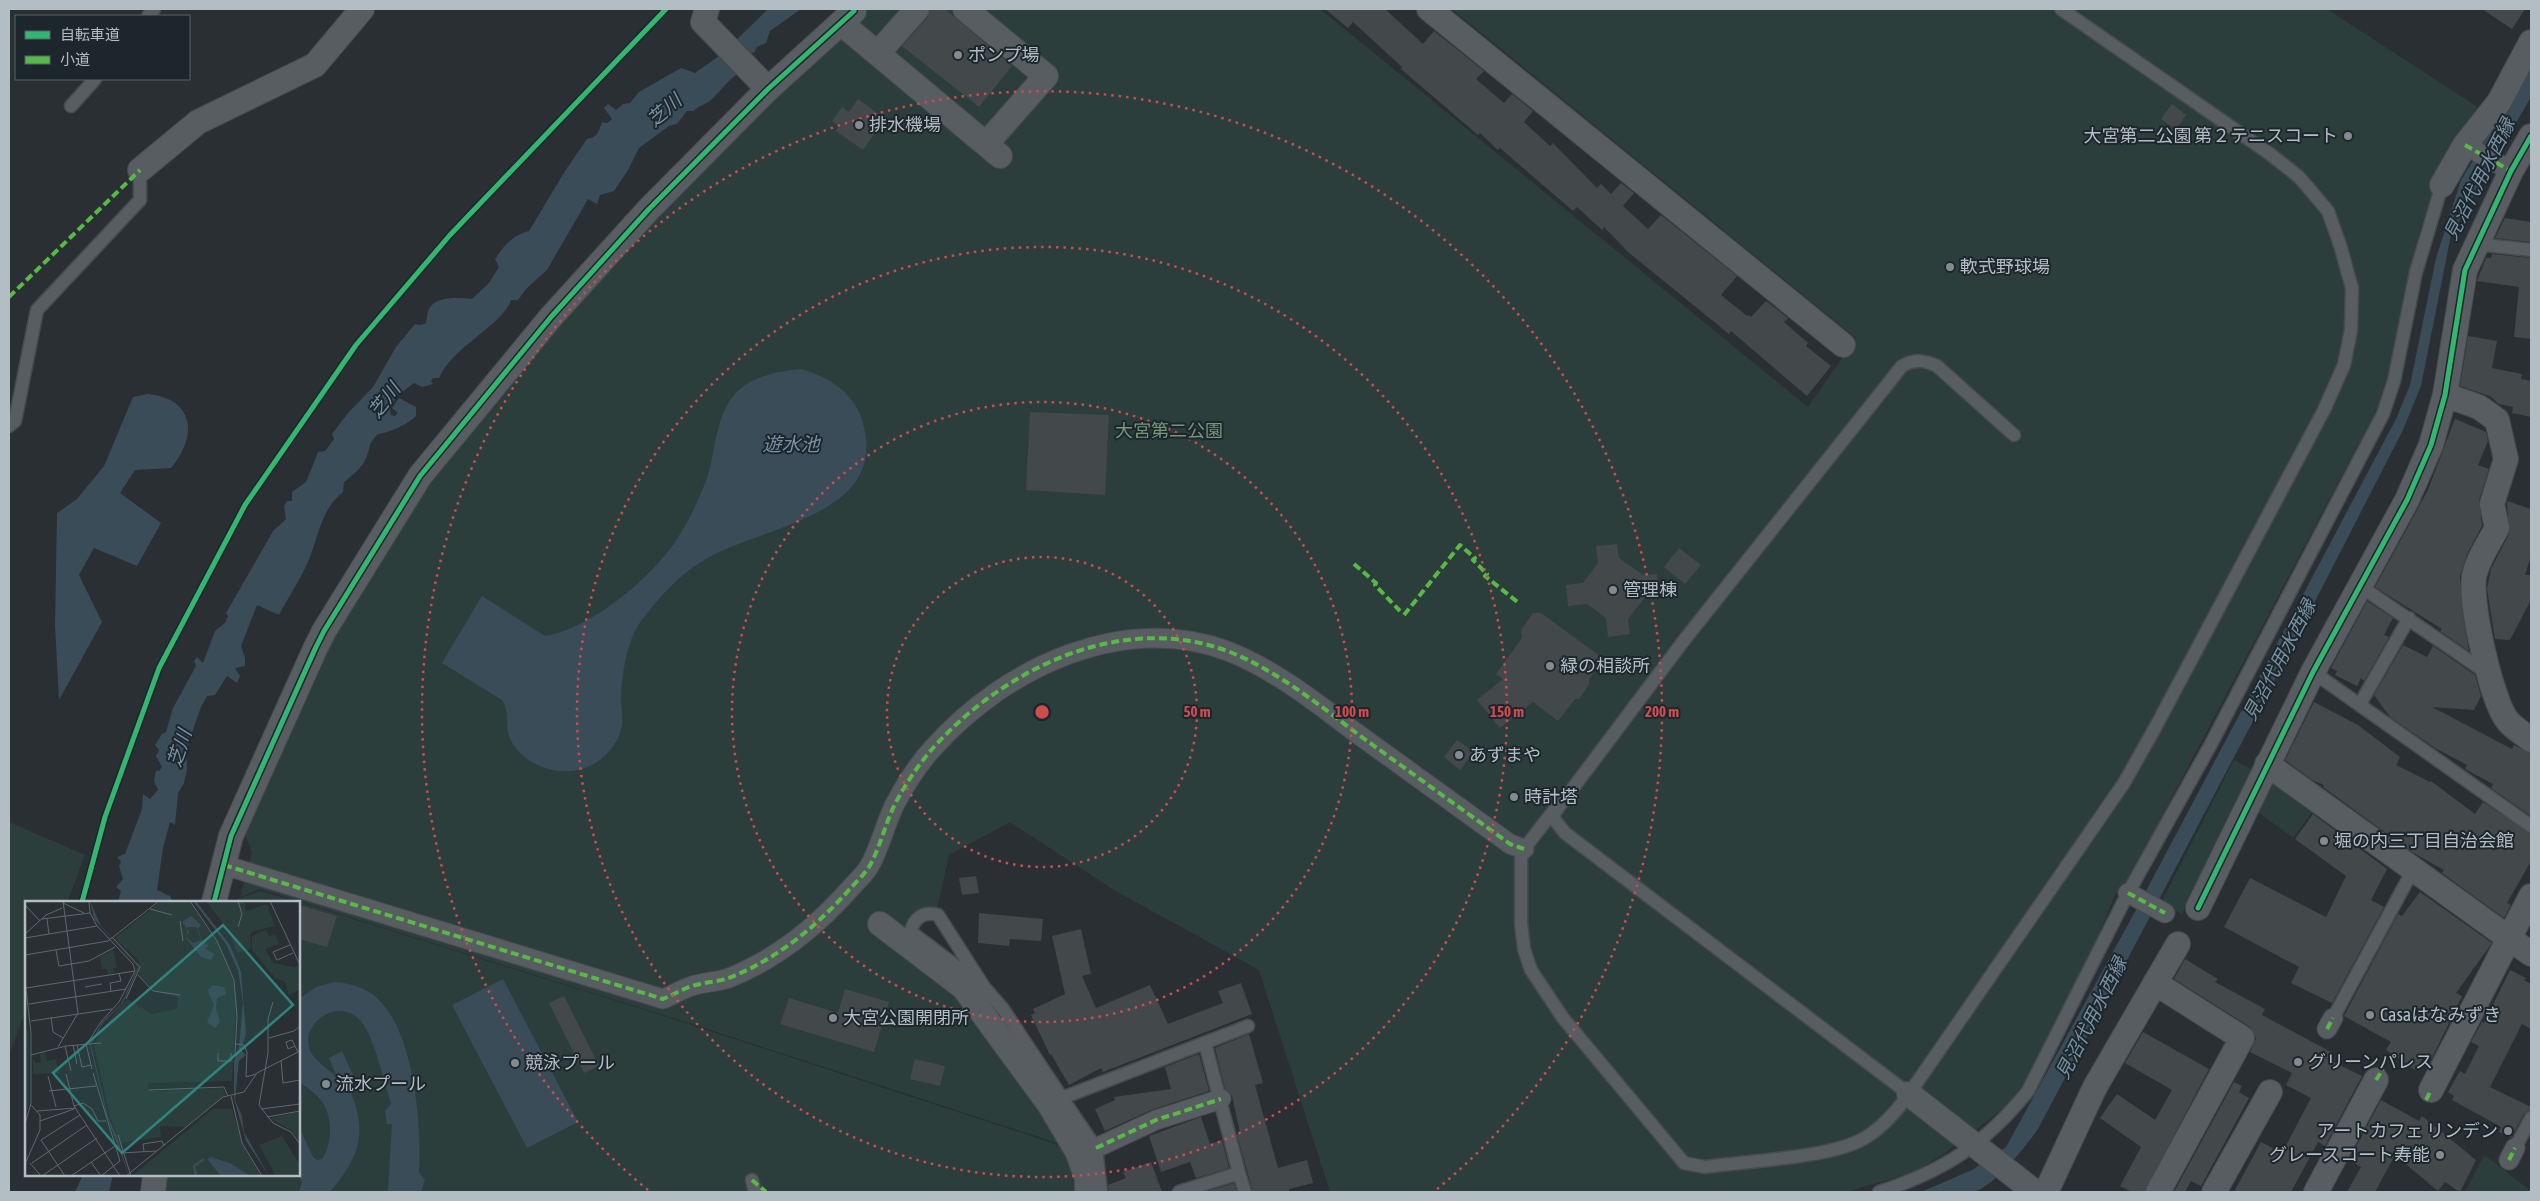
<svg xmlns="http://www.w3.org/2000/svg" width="2540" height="1201" font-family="'Asap Condensed','Noto Sans JP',sans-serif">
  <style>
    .green { fill: #2c3e3b }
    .water { fill: #394c58 }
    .building { fill: #43484b }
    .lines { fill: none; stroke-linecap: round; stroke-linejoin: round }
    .service-casing { stroke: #464b4e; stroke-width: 15 }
    .pedestrian-casing { stroke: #464b4e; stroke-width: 21 }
    .minor-casing { stroke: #464b4e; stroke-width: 26 }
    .service { stroke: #585d62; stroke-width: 12 }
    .pedestrian { stroke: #585d62; stroke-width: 19 }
    .minor { stroke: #585d62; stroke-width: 24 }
    .quiet { stroke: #58b947; stroke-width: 4; stroke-dasharray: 8 4; stroke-linecap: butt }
    .cycleway-casing { stroke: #1d262d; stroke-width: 8 }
    .cycleway { stroke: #33b770; stroke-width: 5 }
    .ring { fill: none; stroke: #cd4d4f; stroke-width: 2.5; stroke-dasharray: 2.5 5 }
    .poi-dot { fill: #838b91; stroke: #1d262d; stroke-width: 2 }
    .labels { text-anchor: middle; stroke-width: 4; stroke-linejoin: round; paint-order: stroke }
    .poi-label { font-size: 18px; fill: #b3bdc4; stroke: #1d262d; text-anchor: start }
    .park-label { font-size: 18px; fill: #759777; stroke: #1d262d }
    .water-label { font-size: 19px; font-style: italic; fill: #7892a3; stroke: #1d262d }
    .inset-river { fill: none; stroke: #394c58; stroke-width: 2.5 }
    .inset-road { fill: none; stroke: #60686d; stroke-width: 1 }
    .view { fill: #30847f; fill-opacity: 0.15; stroke: #30847f; stroke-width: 2.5 }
    .inset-edge { fill: none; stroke: #b3bdc4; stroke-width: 2.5 }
    .centre { fill: #cd4d4f; stroke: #1d262d; stroke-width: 2.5 }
    .ring-label { font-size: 15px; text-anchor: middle; font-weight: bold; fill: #cd4d4f; stroke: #1d262d; stroke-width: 4; stroke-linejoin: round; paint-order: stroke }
  </style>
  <rect width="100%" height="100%" fill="#292f33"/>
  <path class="green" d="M868,9H1320L1808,407L1856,338L1452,9H2327L2482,110L2433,192L2420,230L2388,379L2379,405L2129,879L2115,895L2095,944L2023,1085L2003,1108L1975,1131H1971C1952,1149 1929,1166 1904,1175C1885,1181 1866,1185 1848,1192H1330L1259,970L1114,890L1010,822L949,855L937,909L908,922L1066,1146L692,1024L260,889L240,897L252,853L243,828L333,620L463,431L709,149L774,101L800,73L852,27Z
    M2234,760L2255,771L2182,914L2161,903Z
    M2271,776L2315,808L2293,838L2255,810Z
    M9,822L85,855L67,902H26V1010L9,1056Z
    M260,891L298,902H230Z
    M299,902L664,1016L1065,1147L1079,1176V1192H162L164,1175H299Z
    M2484,1155L2531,1191V1192H2465Z"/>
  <path class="water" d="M768,9H801L770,31L766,43L757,47L754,53L747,52L741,72C728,79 721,91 711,100C705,105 699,105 694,111H687L677,124L669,126L639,148L628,170L614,191L600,195L597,204L588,199L547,270L526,289L518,300H511C504,324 452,347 439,378H433L431,381L433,384L422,387L414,383L396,397L390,409L391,415L395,416L398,413L392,408L399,398L416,407V416C409,424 388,433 378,434C366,446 372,446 366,458C361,469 353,475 344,482L343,492C322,509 319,533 310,557C304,573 288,598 279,615L257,605L241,646L245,658V666L235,668L240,676L237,683L227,676L215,695L207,696L201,707L186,750L187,769L184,783L178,793L175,825L170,822L163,848L157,890L170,896L172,901L118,902L121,891L116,887L123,879L119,866L121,862L117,857L125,854L142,809L143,794L150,799L158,790L154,781L156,771H159L162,767L156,756L159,750L155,745L162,734L166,732L173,708L196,666L194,661L197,657L203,663L215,631L225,623L228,616L226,613L273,531L286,519L284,506L287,501H292V492L306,482L318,452L325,451L334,439L332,434L348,413L373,387L396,347L415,324L420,325L426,323C427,319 427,314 428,311C434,295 460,298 472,299L489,283L499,267L495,259C505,244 512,236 529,231L565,171L587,139C597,138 599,131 602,122L607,123L612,119L604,108L608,104L616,110L623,104L630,103L639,92L681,68L695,73L723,53Z
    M2531,67V97L2451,235L2421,386L2403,430L2271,687L2038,1129C2024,1148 1995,1187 1972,1192C1957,1196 1937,1192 1921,1192L1972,1170L2006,1147L2137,908L2396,419L2410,385L2436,258L2461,180Z
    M801,369C828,377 853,391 862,420C892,516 763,525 706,559C678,575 661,596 641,621C627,640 622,674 621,697C621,706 623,715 622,724C620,744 601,764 582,769C555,777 519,763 509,736C505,723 510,712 502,700L442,663L482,596L545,636C590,629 650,579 675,542C688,523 698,501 706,481C717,450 714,412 740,389C757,375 780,371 801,369Z
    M148,394C195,399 198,436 171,468L135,470L120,493L161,523L137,566L94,548L79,575L102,622L59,700L55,625L57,513L77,499L104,466L133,397Z
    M503,979L578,1122L527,1148L452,1005Z
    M334,982C350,983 368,988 379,1000C414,1034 422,1125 419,1172L425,1180L421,1192H388L392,1124H387L385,1111L391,1104C384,1082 376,1043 363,1024C340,991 291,1028 314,1057C320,1064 330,1071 337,1077L329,1058L342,1051L353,1075C347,1096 353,1092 357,1111C365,1146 351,1166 330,1192H299L302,1182L298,1175L299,1127L313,1157L317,1160L322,1159C333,1143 333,1114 320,1099C314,1092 305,1087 299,1081V999L316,987Z
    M83,1175H113L109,1192H75Z"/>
  <path class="building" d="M931,9H945L1012,66L979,107L902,46L927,18Z
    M1325,9H1385L1423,44L1434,31L1484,71L1476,79L1504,103L1512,94L1533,111L1524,122L1550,146L1553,143L1597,188L1601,184L1611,194L1621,183L1634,193L1623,206L1648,229L1661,215L1737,276L1721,295L1747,316L1749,315L1751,317L1766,301L1788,318L1784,322L1808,343L1806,346L1831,366L1807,396L1731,331L1729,334L1628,252L1604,227L1602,230L1577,207L1573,211L1500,148L1498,150L1480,133L1478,135L1401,69L1402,67L1353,22L1348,28Z
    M2482,9H2525L2512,29Z
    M858,99L880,115L876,120L881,124L863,150L836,131L839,126L832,121L842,107L849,112Z
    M2172,104L2186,115L2176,130L2161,119Z
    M2505,218L2531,222V242L2495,238Z
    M2492,254L2531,258V339L2514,337L2519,287L2477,281L2486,258H2491Z
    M2468,336L2497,341L2492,368L2522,374L2521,379L2531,381V417L2512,413L2513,407L2499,404L2490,396L2460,386Z
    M1030,412L1109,415L1105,495L1026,490Z
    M2455,419L2486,432L2488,441L2478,465L2489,469L2479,500L2482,526L2468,552L2460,576L2462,609L2469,651L2440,631L2442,629L2375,587L2428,490Z
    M2507,501L2531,509V556L2525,575H2531V600L2510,640L2495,639L2487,589L2491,569L2509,534Z
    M1617,544L1619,558L1643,575L1657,574L1660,595L1645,597L1628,619L1630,634L1608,637L1606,618L1587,604L1568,606L1566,585L1583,583L1598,563L1596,546Z
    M1679,548L1701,565L1685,584L1664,567Z
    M2367,601L2393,618L2384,635L2389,637L2364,681L2361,678L2357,686L2335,675L2337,671L2331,668Z
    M1533,613H1541L1604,659L1589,679V685L1579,699H1575L1558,721L1533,702L1500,728L1477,700L1503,679L1496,674L1522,638L1521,630Z
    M2403,645L2427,657L2433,646L2475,675L2481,696L2474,710L2432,707L2512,749L2514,745L2531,753V816L2491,788L2493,784L2465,769L2467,765L2435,748L2390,717L2374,695Z
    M2314,702L2358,725L2400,757L2396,765L2430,782L2431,781L2475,814L2483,802L2531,834V861L2507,903L2511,905L2504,918L2442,873L2444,870L2412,852L2323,787L2324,785L2312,780L2285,760Z
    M1457,740L1474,752L1460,770L1444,757Z
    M2313,814L2387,869L2371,900L2384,907L2332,1003L2291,983L2299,967L2224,927L2250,878L2326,917L2346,876L2295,839Z
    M976,876L979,893L962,895L959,878Z
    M2420,892L2492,943L2456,993L2462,996L2432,1058L2425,1055L2415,1070L2386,1050L2391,1042L2344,1016L2398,914L2402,916Z
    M299,905L337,916L327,947L299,939Z
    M979,913L1043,919L1041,941L1010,939L1009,946L978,943Z
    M1081,929L1091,974L1082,976L1096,1008L1150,985L1168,1024L1223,1003L1218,991L1241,983L1252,1014L1103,1072L1101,1068L1069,1085L1051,1054L1050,1055L1031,1015L1035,1013L1033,1009L1065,994L1052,936Z
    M2185,959L2218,979L2215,982L2265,1009L2262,1015L2331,1052L2327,1059L2362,1076L2325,1146L2318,1142L2291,1192H2234L2261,1142L2282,1153L2311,1098L2286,1085L2292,1073L2250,1052L2256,1038L2250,1027L2174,979Z
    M2510,970L2526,978L2524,980L2531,984V1029L2522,1024L2490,1087L2531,1107V1110L2524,1114L2511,1138L2499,1132L2501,1127L2452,1100L2454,1096L2448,1092L2460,1071L2465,1074L2479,1046L2471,1042L2482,1022L2484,1023Z
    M845,989L889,1002L874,1052L780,1024L789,998L838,1013Z
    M564,996L599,1066L584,1073L549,1003Z
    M2143,1032L2209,1069L2144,1192H2132L2120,1186L2141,1147L2100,1118L2117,1094L2155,1120L2172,1090L2125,1063Z
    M1249,1034L1263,1083L1255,1085L1278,1168L1307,1160L1313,1183L1289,1189V1192H1253L1237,1135L1240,1132L1232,1096L1225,1089L1215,1048Z
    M1199,1054L1209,1091L1151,1110L1105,1131L1095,1109L1115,1100L1114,1097L1171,1089L1165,1067Z
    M915,1059L945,1066L940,1086L910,1079Z
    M2234,1082L2242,1086L2239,1092L2249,1098L2201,1186L2191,1181L2185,1192H2174Z
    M2381,1100L2419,1121L2422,1116L2476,1160L2460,1192L2445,1182L2438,1191L2395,1155L2375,1192H2347L2361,1167L2349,1160Z
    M1201,1117L1210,1144L1222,1140L1229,1168L1196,1178L1190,1162L1161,1172L1149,1136Z
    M1151,1162L1162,1192H1109L1108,1185L1126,1178L1123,1172Z
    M1234,1183L1237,1192H1205Z"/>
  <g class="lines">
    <defs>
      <path id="service" d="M148,16L154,9
        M71,106L95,79
        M2476,244L2531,250
        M9,426L15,421L37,310L140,200V170
        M2014,435L1937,366C1924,360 1915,359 1902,366L1685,639L1555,812L1554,819L1565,833L1909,1094L2124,783L2155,728L2324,410L2344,365L2351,330L2352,288L2340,245L2328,211L2299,177L2270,154L2061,9
        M2360,586L2487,673
        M2313,672L2531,826
        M2360,704L2409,618
        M1555,809L1524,849L1521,857V923L1524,949L1531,970L1563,1018L1684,1163L1705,1167C1746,1161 1824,1158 1859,1141C1880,1131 1896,1112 1909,1094
        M984,987L938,915C924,911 913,918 911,932L984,987L1003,1009L1062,1098
        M2333,1018L2413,870
        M1205,1043L1239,1173
        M2515,1148L2531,1118
        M752,1180L755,1192
        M1101,1192L1096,1148L1062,1098L1248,1026
        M1179,1192L1239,1173L1245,1192
        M1879,1192C1944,1171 1985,1144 2028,1091L2128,893L2211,744L2383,414L2394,381L2416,272L2442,185"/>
      <path id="pedestrian" d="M2465,145L2511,171
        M224,865L663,999C673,995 682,989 692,986C704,982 717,982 729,978C776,959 814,929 848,891C854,884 863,876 869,867C880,848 885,824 895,804C905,785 920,762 934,747C1006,667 1124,611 1230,652C1275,670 1317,703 1355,732C1407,770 1459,807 1510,844L1524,849
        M2128,893L2165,913
        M2327,1029L2333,1018
        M1096,1148L1156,1120L1221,1099
        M2509,1160L2515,1148"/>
      <path id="minor" d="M707,9L703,22L768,89
        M965,9L1046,76L986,144
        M1429,9L1843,345
        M841,23L1000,156
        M878,53L917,9
        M140,170L198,122L315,65L362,9
        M2442,185L2465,145L2499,102L2531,42
        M2445,395L2479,407L2497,420L2506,459L2492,504L2497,528C2489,543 2477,560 2474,577C2470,603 2491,699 2507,720C2513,728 2524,734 2531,740
        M2267,764L2531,954
        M214,902L231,836L315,649L324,631L420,476L551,317L649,209L768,89L854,11
        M2198,908L2313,672L2407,500L2431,445L2445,395L2465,270L2511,171L2531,136
        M880,924L964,988L1049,1104L1078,1153L1087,1179V1192
        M2155,983L2242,1038L2158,1192
        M2431,1090L2531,896
        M1909,1094L2035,1192
        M153,1192L155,1175
        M2046,1192L2095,1087L2178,944
        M2214,1192L2270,1092
        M2316,1192L2376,1080"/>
    </defs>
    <use href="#service" class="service-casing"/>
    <use href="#pedestrian" class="pedestrian-casing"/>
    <use href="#minor" class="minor-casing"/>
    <use href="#service" class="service"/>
    <use href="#pedestrian" class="pedestrian"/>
    <use href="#minor" class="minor"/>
    <path class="quiet" d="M2465,145L2511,171
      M9,297L140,170
      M1354,564L1376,583L1375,585L1400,611
      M1404,615L1460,545L1475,558L1473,560L1487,574L1485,576L1520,604
      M224,865L663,999C673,995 682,989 692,986C704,982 717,982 729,978C776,959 814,929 848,891C854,884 863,876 869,867C880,848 885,824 895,804C905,785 920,762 934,747C1006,667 1124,611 1230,652C1275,670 1317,703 1355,732C1407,770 1459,807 1510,844L1524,849
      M2128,893L2165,913
      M2327,1029L2333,1018
      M2376,1080L2383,1069
      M2426,1100L2431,1090
      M1096,1148L1156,1120L1221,1099
      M2509,1160L2515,1148
      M752,1180L766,1192"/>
    <defs>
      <path id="cycleway" d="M82,902L105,817L159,668L245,505L356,345L450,235L666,9
        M214,902L231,836L315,649L324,631L420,476L551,317L649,209L768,89L854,11
        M2198,908L2313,672L2407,500L2431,445L2445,395L2465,270L2511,171L2531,136"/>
    </defs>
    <use href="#cycleway" class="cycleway-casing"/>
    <use href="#cycleway" class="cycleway"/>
  </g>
  <g class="ring">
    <circle cx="1042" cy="712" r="155"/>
    <circle cx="1042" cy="712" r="310"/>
    <circle cx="1042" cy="712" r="465"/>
    <path d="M648 1190A620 620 0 1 1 1436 1190"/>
  </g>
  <g class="poi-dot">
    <circle cx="958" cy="55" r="5"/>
    <circle cx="859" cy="125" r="5"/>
    <circle cx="2348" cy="136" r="5"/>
    <circle cx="1950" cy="267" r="5"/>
    <circle cx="1613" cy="590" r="5"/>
    <circle cx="1550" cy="666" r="5"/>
    <circle cx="1459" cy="755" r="5"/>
    <circle cx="1514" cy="797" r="5"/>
    <circle cx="2324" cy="841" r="5"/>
    <circle cx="2370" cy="1015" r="5"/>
    <circle cx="833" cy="1018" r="5"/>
    <circle cx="2298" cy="1062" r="5"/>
    <circle cx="515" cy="1063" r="5"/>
    <circle cx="326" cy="1084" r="5"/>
    <circle cx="2508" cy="1131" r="5"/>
    <circle cx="2440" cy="1155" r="5"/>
  </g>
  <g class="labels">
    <g class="poi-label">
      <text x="968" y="61">ポンプ場</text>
      <text x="869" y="131">排水機場</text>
      <text x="2338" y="142" text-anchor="end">大宮第二公園 第２テニスコート</text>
      <text x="1960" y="273">軟式野球場</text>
      <text x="1623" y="596">管理棟</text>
      <text x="1560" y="672">緑の相談所</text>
      <text x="1469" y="761">あずまや</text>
      <text x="1524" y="803">時計塔</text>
      <text x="2334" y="847">堀の内三丁目自治会館</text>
      <text x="2380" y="1021">Casaはなみずき</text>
      <text x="843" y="1024">大宮公園開閉所</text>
      <text x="2308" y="1068">グリーンパレス</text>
      <text x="525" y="1069">競泳プール</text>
      <text x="336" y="1090">流水プール</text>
      <text x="2498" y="1137" text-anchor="end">アートカフェ リンデン</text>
      <text x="2430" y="1161" text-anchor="end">グレースコート寿能</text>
    </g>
    <g class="park-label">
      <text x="1169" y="437">大宮第二公園</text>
    </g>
    <g class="water-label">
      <text transform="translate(664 110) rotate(-41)" y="7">芝川</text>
      <text transform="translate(2479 179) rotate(-63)" y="7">見沼代用水西縁</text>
      <text transform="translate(384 400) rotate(-52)" y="7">芝川</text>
      <text x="791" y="451">遊水池</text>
      <text transform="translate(2279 660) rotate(-62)" y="7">見沼代用水西縁</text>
      <text transform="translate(179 748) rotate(-72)" y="7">芝川</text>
      <text transform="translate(2091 1018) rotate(-63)" y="7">見沼代用水西縁</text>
    </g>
  </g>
  <g transform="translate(25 901)">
    <rect width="275" height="275" fill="#292f33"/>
    <path d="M136,0H164L192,41L209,82L211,103L207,180L123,182L124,190L198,187L201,193L160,226L135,225L136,236L95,242L85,216L69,144L79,125L102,98L127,113L152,108L153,96L129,90L115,75L114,60L90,37ZM181,0H219L221,10L242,3L250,25L228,30L225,33L226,48L212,52L204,30ZM241,29L244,35L251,34L254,43L240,48L248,62L275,67V88L264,94L260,81L251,78L227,49V35ZM88,48L92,67H88L89,72L83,73L82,68H77L75,56ZM0,127L4,131V203L0,216ZM20,151L22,160L31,158L34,172L8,173V157L11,162L16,161L15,153ZM188,208H207L217,243L236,275H107ZM274,211L275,215V241L267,230L245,217ZM257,235L275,264V275H251L234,244Z" fill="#2c3e3b"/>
    <path d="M65,0L76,25L114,66L98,102L78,122L66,144L83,216L92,236L104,275L82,216L65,144L77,121L96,103L113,66L69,18ZM168,0H171L205,44L216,71L221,133L216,149L221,154L214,160L210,199L217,215L219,231L244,275L221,240L209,198V160L214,147L218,102L213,69L201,43ZM166,15L176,24L172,29L177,40L184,45L179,47L189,53L186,59L176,56L161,37L164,31L157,21ZM162,26H172L177,39L168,42L162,37ZM187,84L199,86L201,93L192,97L191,107L195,121L190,127L182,121L189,104L183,90ZM186,256L207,263L225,275H196L182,258Z" fill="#394c58" fill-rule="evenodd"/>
    <path class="inset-river" d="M171,275L169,265L179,258"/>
    <path class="inset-road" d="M165,0L192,40L209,79L212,115L210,153M213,0L217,13L213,26M245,0L275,64M38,2L59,12M0,4L15,20M125,8L147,14M17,18L65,12L64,0M22,18L24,33M155,20L158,40M0,33L21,14L37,7M0,37L72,25M88,37L115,66L101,98M265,44L248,51L252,59L268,52M31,49L34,65L64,60L90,46M0,54L83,40L134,0M113,74L128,90L155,94M0,79L6,132V202L0,223M60,86L77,83M1,87L110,70M86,90L85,82L96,80L94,72M248,101L243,118V152L234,204L248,222L266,231L275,243M4,103L101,88M26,116L28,131L38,137M6,120L87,108M244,137L269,130L275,125M61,143L67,168M62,143L75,122L94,101L110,70L108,63L72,25L65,12M211,143L219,144L222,151L221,176L231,173M48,144L52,163M52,144L57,166L66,164M40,145L46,170M270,145L263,148L261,141L267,139L273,151M33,146L53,112L38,0M193,152V160H206V152M6,154L41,145L76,142M256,159L258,182L275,179M41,173L49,205L95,275M23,175L31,206M124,189L199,186L203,195M24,190L71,185M206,195L217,242L237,275M49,205L58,202L67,208L73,220H81M236,208L275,203M12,210L51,207M242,216L275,210M15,220L49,208M93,234L106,275M16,239L55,214M16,239L40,275M119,250L118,243L137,240L139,245M96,252L131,250M66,261L76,275L95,260L68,172M5,262L16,275M7,262L62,224M0,263L15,229V214L6,204M17,275L72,237M46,275L90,245M101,275L198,196L219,191L232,172L275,150"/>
    <path class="view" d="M198,24L268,104L97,252L28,172Z"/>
    <rect width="275" height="275" class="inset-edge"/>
  </g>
  <circle cx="1042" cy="712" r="8" class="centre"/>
  <g class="ring-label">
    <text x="1197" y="717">50 m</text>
    <text x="1352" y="717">100 m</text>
    <text x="1507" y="717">150 m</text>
    <text x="1662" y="717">200 m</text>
  </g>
  <rect width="2540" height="1201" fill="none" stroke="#b3bdc4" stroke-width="20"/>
  <rect x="15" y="15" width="175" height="65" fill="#1d262d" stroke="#596269"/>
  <rect x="25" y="31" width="25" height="8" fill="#33b770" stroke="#596269"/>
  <text x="60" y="40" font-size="15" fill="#b3bdc4">自転車道</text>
  <rect x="25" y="56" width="25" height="8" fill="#58b947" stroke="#596269"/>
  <text x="60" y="65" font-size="15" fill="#b3bdc4">小道</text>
</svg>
